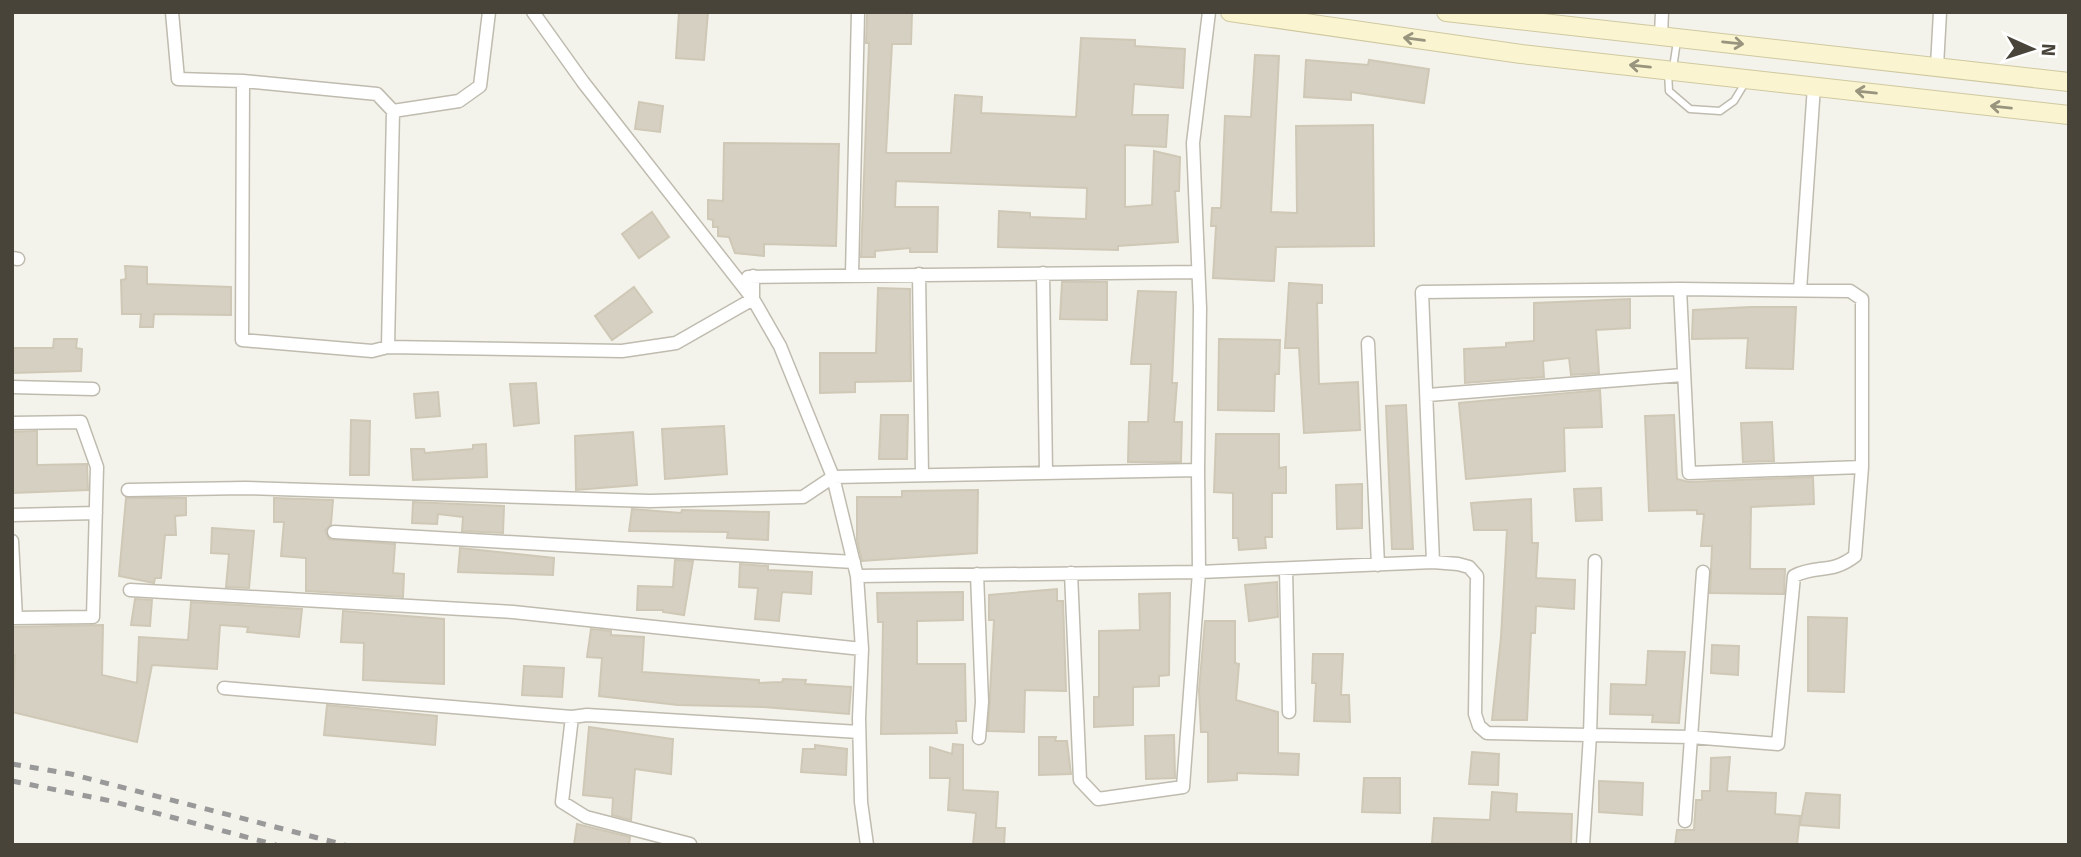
<svg xmlns="http://www.w3.org/2000/svg" width="2081" height="857" font-family="'Fira Sans',sans-serif">
<style>
.building{fill:#d5d0c2;stroke:#cfc8b6;stroke-width:2}
.lines{fill:none;stroke-linecap:round;stroke-linejoin:round}
.lane-casing{stroke:#bfbbaf;stroke-width:9}
.street-casing{stroke:#bfbbaf;stroke-width:15}
.secondary-casing{stroke:#cfc8a0;stroke-width:20}
.lane{stroke:#fff;stroke-width:6}
.street{stroke:#fff;stroke-width:12}
.secondary{stroke:#faf5d0;stroke-width:18}
.rail{stroke:#999;stroke-width:5;stroke-dasharray:9 9;stroke-linecap:butt}
.oneway{stroke:#98947e}
</style>
<rect width="100%" height="100%" fill="#f4f3eb"/>
<path class="building" d="M679,12H708L704,60L676,58Z
M867,12L912,13L911,44H892L886,153H951L955,95L982,97L981,113L1076,117L1081,38L1135,40V46L1185,49L1183,88L1134,84L1132,115H1168L1166,147L1125,145V207L1152,205L1154,151L1180,157L1179,191H1175L1178,242L1118,246V250L998,247L999,211L1030,213V217L1086,219L1087,188L896,181L895,207H938L937,252H910V248L875,251V257H861L869,43H866Z
M1255,55L1279,56L1271,212L1297,213L1296,126L1373,125L1374,246L1276,247L1274,281L1213,278L1216,226H1211L1212,208H1221L1225,116L1251,117Z
M1306,60L1368,65L1369,60L1429,69L1424,103L1351,92V100L1304,97Z
M639,102L663,106L660,132L635,129Z
M724,143L839,144L836,246L764,244V256L735,253L729,237L718,236V227H713V220L708,219V200L723,201Z
M652,212L669,237L639,258L622,234Z
M125,266L147,267V284L231,287V315L154,314L153,327H140L141,314H122L121,280L126,279Z
M1062,282H1107V320L1060,319Z
M1289,283L1322,285V303H1317L1319,384L1358,382L1360,430L1304,433L1299,348H1285Z
M634,287L652,312L612,340L595,316Z
M878,288L910,289L911,381L855,382V392L820,393V353H876Z
M1138,291L1176,292L1172,383H1177L1174,422H1182L1181,462H1128L1129,422H1148L1151,364H1131Z
M1630,299V328L1596,330L1599,373L1571,375L1569,358L1543,361L1544,377L1465,383L1464,349L1506,347V343L1534,341V303Z
M1750,307H1796L1793,369L1746,368L1748,338L1692,339L1693,310Z
M54,339H77L76,348L82,349L81,371L12,373V348H53Z
M1219,339L1280,340L1279,374H1275L1274,411L1218,410Z
M536,383L539,423L514,426L510,384Z
M1600,390L1602,427L1564,428L1565,471L1466,479L1459,403Z
M438,392L440,416L416,418L414,394Z
M1406,405L1413,549H1392L1386,406Z
M881,415H908L907,459H879Z
M1674,415L1677,479L1689,482L1813,477L1814,504L1751,507L1750,569H1785L1784,594L1710,593L1712,546H1701L1704,514H1697V510L1649,511L1645,416Z
M351,420L370,421L369,475H350Z
M1772,422L1774,461L1743,462L1741,423Z
M724,426L727,474L665,479L662,429Z
M37,431V465L87,464L88,490L13,493V432Z
M633,432L637,485L576,490L575,436Z
M1216,434H1279V468L1286,467V493H1272V537H1265L1266,548L1239,550L1238,538H1233V493L1214,492Z
M486,444L487,477L413,480L411,449H424L425,453L473,449V445Z
M1362,484V528L1337,529L1336,485Z
M1601,488L1602,520L1576,521L1574,489Z
M978,490L977,553L862,561L857,540V497H902V491Z
M126,498H186V515L175,516L176,535H165L161,578H155L154,583L119,576Z
M274,498L333,500L331,524L325,531L329,539L395,544L393,573L404,574L403,597L306,591V558L281,556L284,522H274Z
M1531,499L1532,543H1538L1536,578L1575,580L1574,609L1536,606L1535,633H1531L1527,720H1492L1501,637L1507,530H1474L1471,503Z
M413,502L504,506L503,533L462,531L463,517L438,514L437,524L412,523Z
M632,509L681,513L682,510L769,512L768,540L727,538L728,532L629,531Z
M212,528L254,531L249,588L226,587L229,554L211,553Z
M460,548L554,558L553,575L458,572Z
M675,560L693,561L684,615L663,612V610H637L638,586L673,587Z
M740,564L768,566V570L812,572L811,594L782,592L779,621L755,619L758,588L739,587Z
M1277,582L1278,617L1249,621L1245,585Z
M1057,589V601H1063L1066,691L1025,690L1024,732L988,731L994,620H989V595Z
M963,592V620L917,621V664H965L966,721H956L957,733L881,734L883,622H878L877,593Z
M1170,593L1169,675L1159,676V686L1133,687V725L1094,727V697H1099V631L1140,630L1139,594Z
M135,599L152,600L150,626L131,625Z
M191,602L302,609L299,637L247,632L248,627L220,625L217,669L152,665L137,742L12,712L15,655H12V627L103,625L102,675L137,683L139,637L188,640Z
M343,611L444,619V684L363,680L364,643L341,642Z
M1808,617L1847,618L1844,692L1808,691Z
M1205,621H1235V663L1239,664L1236,700L1278,712V753L1299,754L1298,775L1237,773V780L1208,782V732H1201L1199,690Z
M591,629L611,631V635L644,637L642,672L759,680V683L782,682L783,679L806,680L805,684L851,687L849,714L763,707L678,705L599,696L602,658L587,657Z
M1712,645L1739,646L1738,675L1711,673Z
M1648,651L1685,652L1679,723L1652,722L1653,715L1610,714L1611,684L1646,685Z
M1313,654H1343L1341,695H1349L1350,722L1314,721L1316,683H1312Z
M524,666L564,668L562,697L522,695Z
M327,705L437,716L435,745L324,735Z
M589,727L673,739L671,774L635,769L631,820L612,815L613,798L583,795Z
M1174,735L1175,778L1146,779L1145,736Z
M1039,737H1056L1055,741H1067L1071,774L1039,775Z
M953,744L963,745V790L998,792L996,828H1005L1004,845H973L976,813L948,810L950,778H930V747L952,754Z
M815,745L847,749L846,775L801,772L803,749H815Z
M1472,752L1499,754L1498,785L1469,784Z
M1730,757L1727,791L1776,793L1775,814L1800,816L1797,845H1675L1677,830H1694L1696,800H1702V791H1710L1711,758Z
M1364,778H1400V813L1362,812Z
M1599,781L1643,783L1642,815L1599,812Z
M1492,792L1517,794L1516,812L1572,814L1571,845L1432,843L1434,818L1490,820Z
M1806,793L1840,795L1839,828L1800,825Z
M577,824L630,837L629,845H574Z"/>
<g class="lines">
<defs>
<path id="lane" d="M1673,68L1677,41
M1668,72L1669,91L1690,109L1720,111L1734,101L1745,83"/>
<path id="street" d="M172,12L178,79L243,81
M533,12L583,82L753,299L780,346L833,477L857,576L862,649L859,718L861,802L867,845
M1661,35L1662,12
M1937,66L1940,12
M393,111L459,101L480,86L489,12
M12,258L18,259
M1043,273L1046,473
M852,274L858,12
M919,274L922,475
M748,277L1198,272
M1800,290L1814,86
M1368,343L1378,565
M388,347L393,111L377,94L243,81L242,340L372,351L388,347L622,351L676,343L753,299V276
M12,387L93,389
M1428,395L1683,375
M12,423L81,422L97,467L93,617L12,618
M128,490L245,488L650,501L803,497L833,477L1198,470L1200,308L1193,143L1209,12
M12,515L96,513
M334,532L854,562
M12,541L16,618
M1595,561L1590,735L1691,737L1778,744L1794,576C1818,564 1830,575 1855,556L1862,467V299L1850,291L1680,289
M1433,562L1422,292L1680,289L1689,473L1862,467
M1286,569L1289,712
M1071,573L1080,780L1098,799L1183,787L1199,572L1198,470
M977,574L982,702L979,738
M857,576L1199,572L1433,562L1458,564L1469,567L1477,576L1475,714L1479,726L1487,733L1590,735L1583,845
M130,590L513,612L862,649
M224,688L572,717L587,715L859,732
M572,717L562,802L586,817L690,844
M1685,821L1703,572"/>
<path id="secondary" d="M1230,12L1521,54L2069,115
M1446,12L2069,82"/>
</defs>
<use href="#lane" class="lane-casing"/>
<use href="#street" class="street-casing"/>
<use href="#secondary" class="secondary-casing"/>
<use href="#lane" class="lane"/>
<use href="#street" class="street"/>
<use href="#secondary" class="secondary"/>
<path class="rail" d="M12,764L71,774L345,845
M12,781L111,801L276,845"/>
</g>
<defs><path id="oneway-shaft" d="M-6 0H5M1.5-3L5.5 0L1.5 3" fill="none" stroke-width="1.6" stroke-linecap="round" stroke-linejoin="round" transform="scale(1.75)"/></defs>
<g class="oneway">
<use href="#oneway-shaft" transform="translate(1414 39) rotate(-172)"/>
<use href="#oneway-shaft" transform="translate(1733 43) rotate(6)"/>
<use href="#oneway-shaft" transform="translate(1640 66) rotate(-174)"/>
<use href="#oneway-shaft" transform="translate(1866 92) rotate(-174)"/>
<use href="#oneway-shaft" transform="translate(2001 107) rotate(-174)"/>
</g>
<rect width="2081" height="857" fill="none" stroke="#48443a" stroke-width="28"/>
<g transform="translate(2032 49) rotate(93)" stroke="#ffffff" stroke-width="5" paint-order="stroke">
<path d="M0-5L12 26L0 18L-12 26Z" fill="#48443a"/>
<text y="-10" font-size="19" font-weight="bold" text-anchor="middle" fill="#48443a">N</text>
</g>
</svg>
